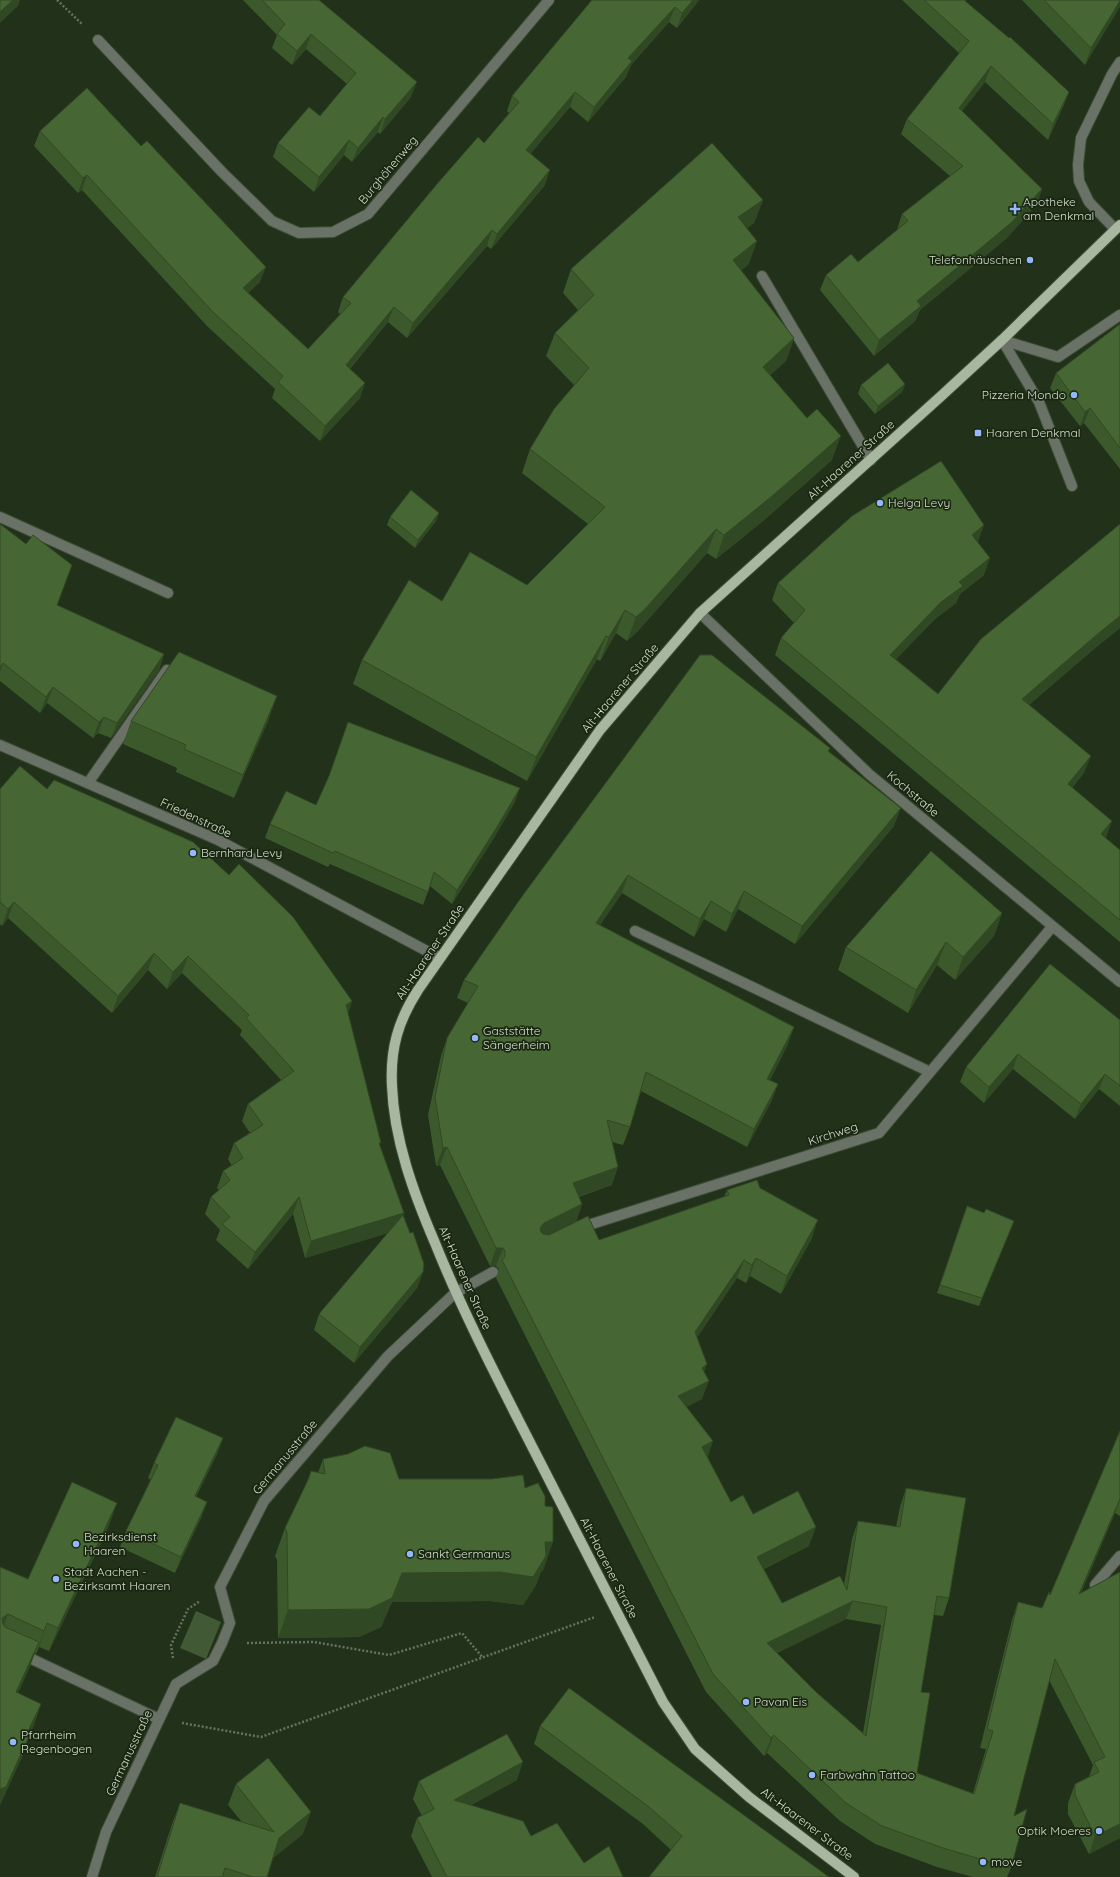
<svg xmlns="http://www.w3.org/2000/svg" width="1120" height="1877" font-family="Quicksand,sans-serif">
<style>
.green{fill:#415934}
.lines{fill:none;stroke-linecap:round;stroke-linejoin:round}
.minor-casing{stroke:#3f4d37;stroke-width:12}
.major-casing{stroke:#3f4d37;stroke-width:12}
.path{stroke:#677360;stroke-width:2.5;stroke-dasharray:2 2;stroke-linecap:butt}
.minor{stroke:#6a7267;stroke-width:10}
.major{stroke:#a8b8a0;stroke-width:10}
.wall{fill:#3c592c;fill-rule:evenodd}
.shaded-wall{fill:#314824}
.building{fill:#466733;stroke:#314824;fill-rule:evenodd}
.poi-dot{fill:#94b7fd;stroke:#192711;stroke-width:1.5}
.labels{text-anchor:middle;stroke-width:3.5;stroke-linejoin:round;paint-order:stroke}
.street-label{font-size:12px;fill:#d6dfd1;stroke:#192711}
.poi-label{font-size:12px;fill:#d6dfd1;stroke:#192711;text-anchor:start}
</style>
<rect width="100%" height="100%" fill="#22311a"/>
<path class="green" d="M196,1611L221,1622L206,1659L180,1648Z"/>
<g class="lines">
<defs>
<path id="minor" d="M98,40L222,172L272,221L299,233L333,232L368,214L549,0
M1115,229L1089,202L1079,181L1078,165L1081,138L1112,74L1120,62
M762,276L871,460
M1002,340L1039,402L1072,486
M1002,340L1058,357L1120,315
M0,517L168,593
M700,613L869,774L1120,982
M0,745L218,840L440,958
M88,783L167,670
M635,931L930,1072
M579,1228L879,1133L1052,927
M1095,1585L1120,1556
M0,1644L159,1719
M92,1877L106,1832L176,1684L213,1661L222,1643L230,1623L220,1587L264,1501L388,1356L455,1293L493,1272"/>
<path id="major" d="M854,1877L749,1797L695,1749L663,1702C616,1609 568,1516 520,1423C490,1364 460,1305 435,1243C414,1194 394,1140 392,1086C390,1049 398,1021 418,990L600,730L700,613L939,398L1002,340L1120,225"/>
</defs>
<use href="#minor" class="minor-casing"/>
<use href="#major" class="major-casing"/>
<path class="path" d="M57,0L82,24
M247,1643L314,1642L389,1655L462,1633L483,1658
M173,1658L171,1645L188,1609L200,1601
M182,1723L261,1737L595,1617"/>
<use href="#minor" class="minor"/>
<use href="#major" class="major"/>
</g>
<path class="wall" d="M243,0H319L411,97L380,134L378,132L352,162L344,155L314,192L273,157L278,143L320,116L347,84L306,49L292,65L272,48L277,35Z
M592,0H699L677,28L669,22L631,65L626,77L588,122L570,107L531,153L545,185L491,249L487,246L407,338L388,322L350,369L360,398L320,441L272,398L275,389L207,326L82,190L78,193L34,146L40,131L260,282L248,293L308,349L340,314L338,312L343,297L484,143L509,113L507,111L512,96Z
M902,0H966L965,2L1069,92L1063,107L1048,140L985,82L962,111L1042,189L1037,204L1007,238L920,310L915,321L874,356L820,290L826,275L858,262L897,230L902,214L950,176L901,134L907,119L959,53Z
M1022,0H1120L1085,65Z
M763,200L754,223L747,228L749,264L741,270L794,338L786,361L770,375L832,460L763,521L716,559L707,553L637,632L627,641L616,633L600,661L597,659L527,781L353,684L362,660L442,601L527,585L588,524L522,473L530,449L574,385L546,356L555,333L578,310L563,293L571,269Z
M1120,324V469L1084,423L1080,426L1050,388L1056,373Z
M905,384L902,392L875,414L858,394L861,385Z
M390,517L436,521L415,548L387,525Z
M0,524L66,581L57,606L164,654L159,670L111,738L98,733L93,738L47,703L40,713L0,681Z
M1120,524V628L1094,649L1029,705L1084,773L1072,788L1105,838L1120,850V942L775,655L781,638L794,623L772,600L778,583L978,542L984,575L960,594L956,603L935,619L896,659L938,694Z
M269,719L234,798L176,772L177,768L123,744L131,721Z
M830,748L829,751L894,826L795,944L738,909L726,932L704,919L694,937L622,893L600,925L794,1027L787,1046L770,1080L778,1084L771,1102L747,1147L641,1091L630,1127L623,1145L612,1142V1185L579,1197L582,1204L576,1222L599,1240L724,1197L727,1190L760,1188L812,1238L781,1294L750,1276L746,1283L737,1278L697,1337L704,1372L702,1399L686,1407L707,1457L731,1502L809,1546L764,1569L782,1603L844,1584L852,1539L858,1521L896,1527L900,1507L906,1488L949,1598L943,1616L934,1615L921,1692L917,1773L973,1793L986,1749L980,1748L1012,1620L1018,1602L1042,1608L1050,1595L1120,1431V1516L1115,1513L1081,1593L1120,1572V1838L1089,1854L1068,1814V1803L1075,1784L1089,1777L1093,1765L1049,1680L1014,1816L1011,1868L1007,1877H973L937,1867L875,1844L840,1821L767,1753L764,1756L706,1692L496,1278L499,1269L496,1266H490L440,1165L436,1166L428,1115L441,1056L447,1038L468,1003L457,998L464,980L523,895ZM846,1619L881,1625L863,1733L816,1692L777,1653Z
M0,789H47L352,1001L348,1013L380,1146L403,1216L423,1272L417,1288L354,1363L314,1330L319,1314L388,1233L305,1258L293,1214L248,1269L216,1240L220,1230L205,1214L211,1197L219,1190L217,1188L223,1171L232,1166L228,1159L234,1143L250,1133L242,1121L248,1104L281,1080L240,1035L242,1030L182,973L167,989L148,970L112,1013L8,918L2,926L0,924Z
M515,802L492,841L452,904L430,886L423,905L330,864L328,867L265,838L270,824L316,805Z
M1002,913L994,936L955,980L937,965L908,1013L838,970L846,947Z
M1120,1020V1106L1099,1089L1075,1119L1013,1069L984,1103L960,1082L966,1067Z
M967,1206L984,1213L1014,1221L979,1306L937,1293Z
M223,1438L217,1454L196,1497L207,1502L201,1518L175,1573L120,1547L126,1531L151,1480L148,1478L154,1463Z
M323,1459L399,1479L525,1488L543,1571H541L536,1585L523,1605L490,1601L392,1602L381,1627L359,1637L278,1638L277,1560L275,1556L285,1528L305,1487L311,1471L318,1473Z
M109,1526L49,1651L39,1647L36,1654L35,1653L30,1666L18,1693L41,1704L33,1727L30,1734L22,1757L0,1805V1567L28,1579Z
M540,1726L829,1877L671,1850L643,1824L534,1744Z
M517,1780L471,1805L584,1863L623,1877H432L411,1836L417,1818L422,1816L413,1799L419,1781Z
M236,1784L303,1834L273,1858L267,1877H155L172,1824L180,1803L242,1822L228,1805Z"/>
<path class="shaded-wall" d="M13,0H20L18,6L0,23V12Z
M693,0H699L677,28L682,13Z
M1120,1V7L1085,65L1091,48Z
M675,7L669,22L631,65L626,77L588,122L594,107L628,58Z
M311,34L306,49L292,65L297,51Z
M991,66L985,82L953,123L959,108Z
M417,82L411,97L380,134L385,119Z
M575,92L570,107L521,165L526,150Z
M1069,92L1063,107L1048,140L1053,124Z
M383,117L378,132L352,162L358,148Z
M349,140L344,155L314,192L319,177Z
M550,170L545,185L491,249L497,234Z
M87,175L82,190L78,193L83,178Z
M1042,189L1037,204L1007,238L920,310L915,321L874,356L879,340L917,301Z
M763,200L754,223L730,241L738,217Z
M492,230L487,246L407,338L413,323Z
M757,241L749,264L725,284L733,260Z
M266,267L260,282L237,303L243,288Z
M394,307L388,322L340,380L346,365Z
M794,338L786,361L754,390L763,367Z
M365,383L360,398L320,441L325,426Z
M905,384L902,392L875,414L878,406Z
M1090,408L1084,423L1080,426L1085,412Z
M841,436L832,460L763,521L716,559L724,535Z
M439,513L436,521L415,548L418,540Z
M984,525L978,542L972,535Z
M716,529L707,553L637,632L627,641L636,617Z
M990,558L984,575L960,594L956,603L935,619L884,672L890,655L959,582Z
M625,610L616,633L600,661L609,637Z
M1120,616V628L1094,649L1016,716L1022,699L1100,632Z
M606,636L597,659L527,781L536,757Z
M164,654L159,670L111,738L117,723Z
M3,663L0,672V668Z
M53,687L47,703L40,713L46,697Z
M277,696L269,719L234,798L243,775Z
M104,717L98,733L93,738L99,722Z
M1091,756L1084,773L1061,801L1068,784Z
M520,788L515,802L492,841L452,904L457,890Z
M901,808L894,826L795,944L802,926Z
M1112,821L1106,838L1101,834Z
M628,875L622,893L589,941L596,923Z
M744,891L738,909L726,932L732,914Z
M711,901L704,919L694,937L700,919Z
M14,902L8,918L2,926L8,909Z
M1002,913L994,936L955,980L963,957Z
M946,942L937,965L908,1013L916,990Z
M154,953L148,970L112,1013L118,996Z
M188,956L182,973L167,989L173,972Z
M352,1001L346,1018V1005Z
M794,1027L787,1046L761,1097L767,1079Z
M1018,1054L1013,1069L984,1103L989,1087Z
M1105,1074L1099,1089L1075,1119L1081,1104Z
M778,1084L771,1102L747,1147L754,1129Z
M447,1147L440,1165L436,1166L443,1148Z
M618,1167L612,1185L566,1201L573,1183Z
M299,1197L293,1214L248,1269L255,1252Z
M582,1204L576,1222L537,1241L540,1228L544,1223Z
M404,1213L398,1230L305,1258L311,1241Z
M818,1220L812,1238L781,1294L787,1276Z
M1014,1221L1011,1229L979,1306L982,1298Z
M496,1248H503L496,1266H490Z
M756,1258L750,1276L746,1283L752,1265Z
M744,1260L737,1278L689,1350L695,1332Z
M423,1272L417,1288L354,1363L360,1347Z
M707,1364L700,1383L702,1368Z
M709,1381L702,1399L671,1414L678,1396Z
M223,1438L217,1454L189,1512L195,1496Z
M713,1441L707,1460L702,1447Z
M1120,1500L1115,1513L1073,1612L1079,1594Z
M207,1502L201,1518L175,1573L181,1557Z
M117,1503L109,1526L49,1651L58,1628Z
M816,1527L809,1546L751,1575L757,1557Z
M545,1542H553L543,1571H541L536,1585L523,1605L490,1601L392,1602L381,1627L359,1637L278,1638L288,1610L402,1573Z
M853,1601L846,1619L761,1661L767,1643Z
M8,1614L0,1637L2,1618Z
M47,1623L39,1647L36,1654L44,1631Z
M39,1642L30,1666L8,1715L16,1692Z
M41,1704L33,1727L19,1756L27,1733Z
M30,1734L22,1757L0,1805V1789Z
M774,1735L767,1753L764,1756L771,1738Z
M523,1762L517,1780L448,1818L454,1800Z
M311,1812L303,1834L271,1859L279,1838Z
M1120,1824V1838L1089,1854L1095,1836Z"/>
<path class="building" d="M0,0H13L0,12Z
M262,0H319L417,82L385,119L383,117L358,148L349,140L319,177L278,143L309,107L320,116L356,73L311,34L297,51L277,34L285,24Z
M592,0H693L682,13L675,7L628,58L632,61L594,107L575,92L526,150L550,170L497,234L492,230L413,323L394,307L346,365L365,383L325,426L278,382L283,376L212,311L87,175L83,178L40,131L87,88L141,146L147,141L266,267L243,288L308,349L351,303L343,297L437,184L478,137L484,143L519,102L512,96Z
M924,0H964L1009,38L1010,37L1069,92L1053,124L991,66L959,108L1042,189L1012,222L917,301L921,306L879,340L826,275L851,254L858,262L908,221L902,214L963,166L907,119L969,41Z
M1044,0H1120V1L1091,48Z
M712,143L763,200L738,217L757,241L733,260L794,338L763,367L807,418L817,409L841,436L771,497L724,535L716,529L645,609L636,617L625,610L609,637L606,636L536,757L362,660L409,580L442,601L470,552L527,585L605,507L530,449L554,409L589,368L555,333L594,295L571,269Z
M1120,324V448L1090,408L1085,412L1056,373Z
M888,363L905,384L878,406L861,385Z
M941,461L984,525L972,535L990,558L959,582L963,586L941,602L890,655L938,694L981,639L1120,524V616L1100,632L1022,699L1091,756L1068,784L1112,821L1101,834L1120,850V920L781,638L805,610L778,583L852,516Z
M411,490L439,513L418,540L390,517Z
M0,524L26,544L33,535L72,565L57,605L164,654L117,723L104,717L99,722L53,687L46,697L3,663L0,668Z
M179,652L277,696L243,775L184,749L186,745L131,721Z
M700,655H712L830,748L828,751L901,808L802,926L744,891L732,914L711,901L700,919L628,875L596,923L794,1027L767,1079L778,1084L754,1129L646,1072L630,1127L607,1120L618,1167L573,1183L582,1204L544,1223L540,1228L541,1232L543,1234L549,1235L588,1216L599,1240L729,1195L727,1190L757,1180L760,1188L818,1220L787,1276L756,1258L752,1265L744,1260L695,1332L707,1364L702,1368L709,1381L678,1396L713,1441L702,1447L731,1502L743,1495L753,1514L798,1491L816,1527L757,1557L782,1603L840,1576L847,1590L858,1521L900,1527L906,1488L966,1498L949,1598L937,1596L921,1692L930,1693L917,1773L974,1794L993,1731L987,1729L1018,1602L1042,1608L1049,1592L1050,1595L1120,1431V1499L1079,1594L1120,1572V1824L1095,1836L1075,1795V1784L1099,1772L1094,1762L1105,1757L1055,1659L1014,1816L1027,1809L1011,1868L943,1848L882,1826L846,1803L774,1735L771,1738L713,1674L502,1260L505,1257V1251L503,1248H496L447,1147L443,1148L435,1097L447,1038L478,986L464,980L523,895ZM853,1601L887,1607L866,1736L816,1692L767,1643Z
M348,722L520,788L497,827L457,890L434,872L428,892L335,851L333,853L270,824L286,791L316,805L329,776Z
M20,766L47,789L54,780L193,842L229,875L239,864L293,917L352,1001L346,1005L381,1143H379L404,1213L311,1241L299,1197L255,1252L222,1224L230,1217L211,1197L230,1180L223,1171L243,1158L234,1143L263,1125L248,1104L294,1071L246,1018L249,1015L188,956L173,972L154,953L118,996L14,902L8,909L0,902V789Z
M931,851L1002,913L963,957L946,942L916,990L846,947Z
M1050,964L1120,1020V1086L1105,1074L1081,1104L1018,1054L989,1087L966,1067Z
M967,1206L984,1213L986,1209L1014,1221L982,1298L940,1285Z
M403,1215L410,1233L413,1232L424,1264L423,1272L360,1347L319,1314Z
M176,1417L223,1438L195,1496L207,1502L181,1557L126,1531L158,1465L154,1463Z
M365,1446L390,1453L399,1479H491L523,1475L525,1488L538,1483L545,1496V1506L553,1507V1542H545L546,1556L533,1577L500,1572L402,1573L392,1598L369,1609L288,1610L287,1532L285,1528L309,1478L311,1471L325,1474L323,1459L348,1454Z
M72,1482L117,1503L58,1628L47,1623L44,1631L8,1614L2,1618L3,1624L5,1627L39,1642L16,1692L41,1704L27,1733L30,1734L6,1787L0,1789V1567L28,1579Z
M569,1688L829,1877H649L682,1836L649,1807L540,1726Z
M507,1734L523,1762L454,1800L523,1821L531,1836L557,1823L584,1863L609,1846L623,1877H447L417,1818L434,1809L419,1781Z
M268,1758L311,1812L279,1838L267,1877H253L225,1868L222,1877H157L180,1803L274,1832L236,1784Z"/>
<g class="poi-dot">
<path d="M1013 203h4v4h4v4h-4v4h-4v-4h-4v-4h4z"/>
<circle cx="1030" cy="260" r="4"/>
<circle cx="1074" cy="395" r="4"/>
<rect x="974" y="429" width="8" height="8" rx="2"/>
<circle cx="880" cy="503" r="4"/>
<circle cx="193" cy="853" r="4"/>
<circle cx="475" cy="1038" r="4"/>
<circle cx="76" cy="1544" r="4"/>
<circle cx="410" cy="1554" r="4"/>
<circle cx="56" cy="1579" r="4"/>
<circle cx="746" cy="1702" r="4"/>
<circle cx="13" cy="1742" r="4"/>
<circle cx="812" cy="1775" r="4"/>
<circle cx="1099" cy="1831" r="4"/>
<circle cx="983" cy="1862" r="4"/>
</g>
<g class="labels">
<g class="street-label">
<text transform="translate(388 170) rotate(-50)" y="4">Burghöhenweg</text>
<text transform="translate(851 460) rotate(-42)" y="4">Alt-Haarener Straße</text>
<text transform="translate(620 688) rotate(-50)" y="4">Alt-Haarener Straße</text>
<text transform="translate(913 794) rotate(40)" y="4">Kochstraße</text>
<text transform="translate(196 818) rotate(25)" y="4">Friedenstraße</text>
<text transform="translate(430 952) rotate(-56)" y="4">Alt-Haarener Straße</text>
<text transform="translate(833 1134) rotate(-18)" y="4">Kirchweg</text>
<text transform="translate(465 1278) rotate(66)" y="4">Alt-Haarener Straße</text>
<text transform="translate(285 1457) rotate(-50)" y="4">Germanusstraße</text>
<text transform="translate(609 1568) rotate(63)" y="4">Alt-Haarener Straße</text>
<text transform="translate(129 1753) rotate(-65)" y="4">Germanusstraße</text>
<text transform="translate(807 1824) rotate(37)" y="4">Alt-Haarener Straße</text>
</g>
<g class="poi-label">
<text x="1023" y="206">Apotheke<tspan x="1023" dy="14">am Denkmal</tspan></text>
<text x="1022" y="264" text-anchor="end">Telefonhäuschen</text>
<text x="1066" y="399" text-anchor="end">Pizzeria Mondo</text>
<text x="986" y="437">Haaren Denkmal</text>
<text x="888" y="507">Helga Levy</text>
<text x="201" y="857">Bernhard Levy</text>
<text x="483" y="1035">Gaststätte<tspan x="483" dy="14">Sängerheim</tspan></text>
<text x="84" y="1541">Bezirksdienst<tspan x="84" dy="14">Haaren</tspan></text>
<text x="418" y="1558">Sankt Germanus</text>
<text x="64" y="1576">Stadt Aachen -<tspan x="64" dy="14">Bezirksamt Haaren</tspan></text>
<text x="754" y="1706">Pavan Eis</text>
<text x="21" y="1739">Pfarrheim<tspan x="21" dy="14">Regenbogen</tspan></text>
<text x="820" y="1779">Farbwahn Tattoo</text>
<text x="1091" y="1835" text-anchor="end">Optik Moeres</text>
<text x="991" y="1866">move</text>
</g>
</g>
</svg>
